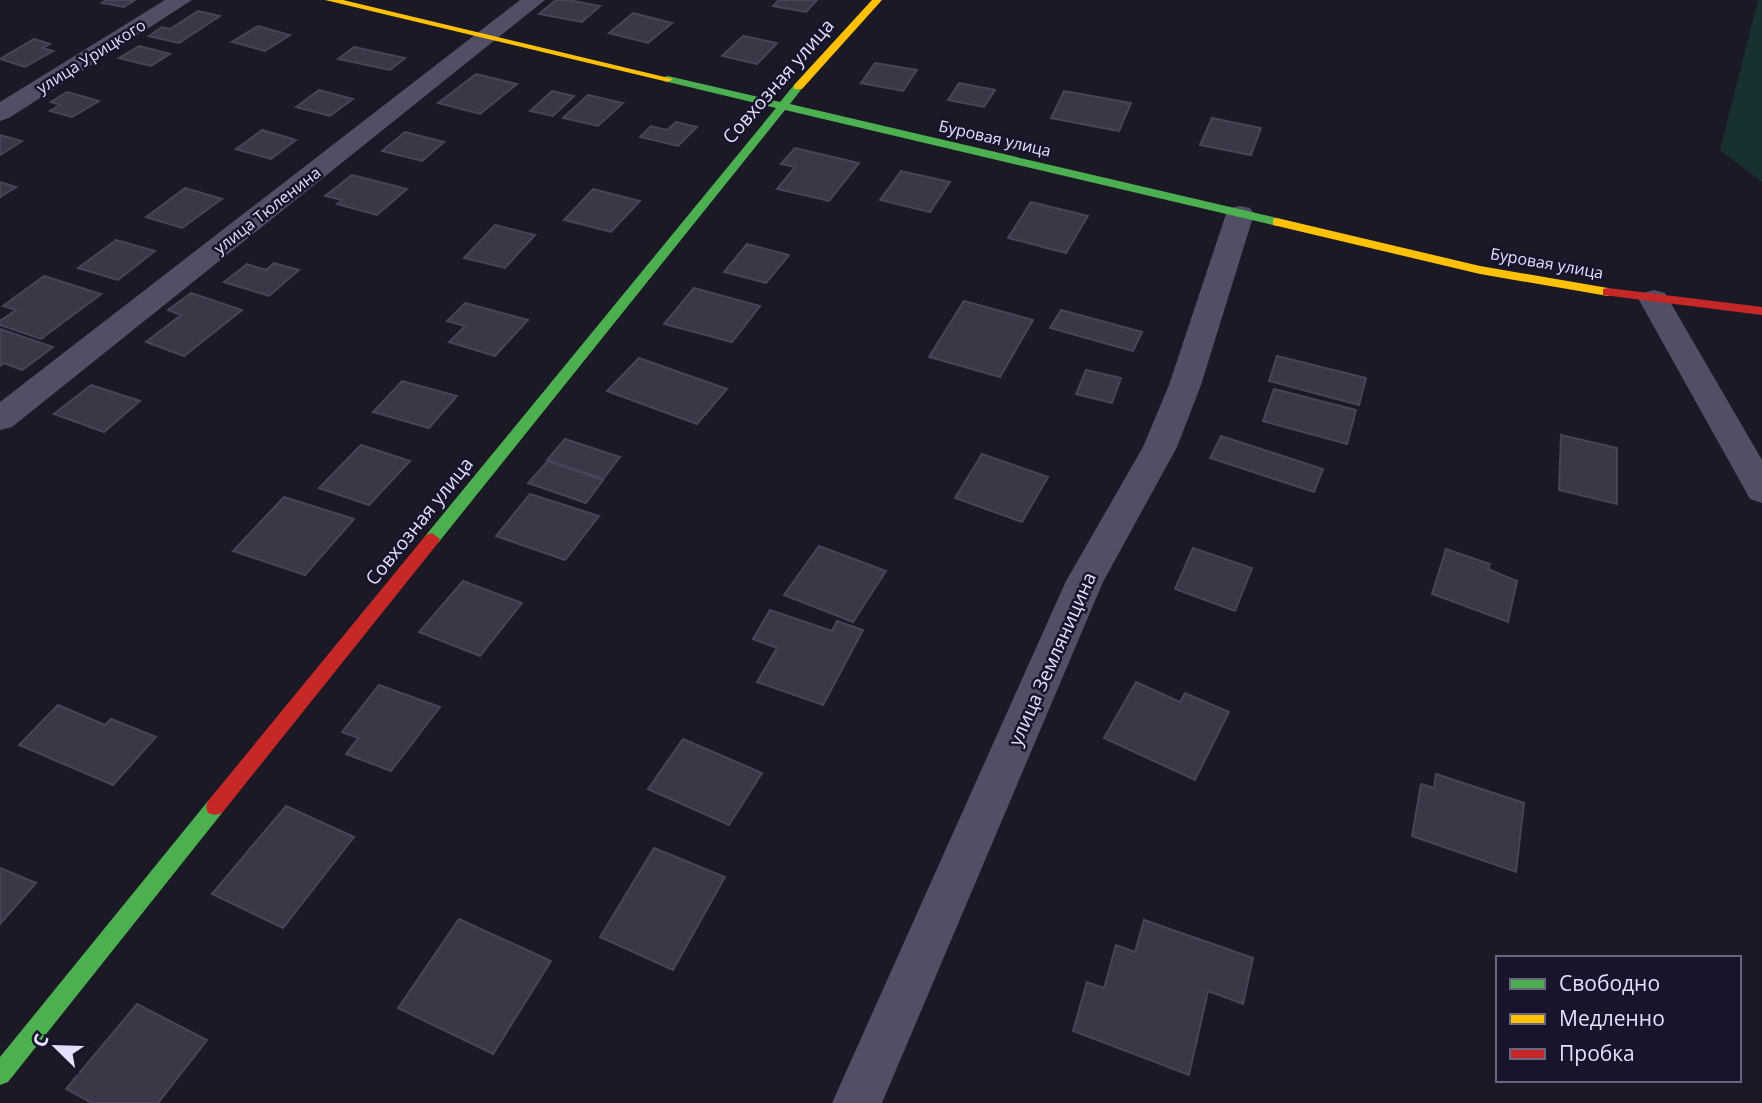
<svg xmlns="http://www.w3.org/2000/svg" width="1762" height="1103" font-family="'Open Sans',sans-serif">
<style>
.green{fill:#183031}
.building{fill:#3a3847;stroke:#484458;stroke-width:2}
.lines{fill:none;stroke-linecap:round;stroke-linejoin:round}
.street{fill:#504f65;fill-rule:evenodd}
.fast{fill:#4caf50;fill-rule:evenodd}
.slow{fill:#ffc107;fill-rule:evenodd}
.jam{fill:#c62828;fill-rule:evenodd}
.labels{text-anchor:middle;stroke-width:5;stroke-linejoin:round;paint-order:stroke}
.far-street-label{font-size:16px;fill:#e3e0fc;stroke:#17142b}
.street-label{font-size:19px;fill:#e3e0fc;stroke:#17142b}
</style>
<rect width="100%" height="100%" fill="#1b1926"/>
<path class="green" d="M1758,0H1762V182L1720,150Z"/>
<path class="building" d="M106,0H135L124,7L102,3Z
M556,0H568L600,6L582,22L539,14Z
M779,0H817L806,12L773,6Z
M198,11L220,16L179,43L149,36L162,27L170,29Z
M633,13L672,23L648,43L609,33Z
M258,26L290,35L265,51L232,42Z
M743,36L777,43L757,64L722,56Z
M34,39L50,44L42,48L53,51L25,67L0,59Z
M139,46L170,54L151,66L119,58Z
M354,47L405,58L390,70L338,59Z
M875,63L917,70L903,91L861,83Z
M476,74L517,84L480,114L438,103Z
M959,83L995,90L984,107L948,100Z
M319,90L353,99L330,116L296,107Z
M552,91L574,96L553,116L530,111Z
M1064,91L1131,103L1119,131L1051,118Z
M67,92L99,101L72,117L50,111L60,105L51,102Z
M588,95L623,103L598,126L563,118Z
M1212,118L1261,128L1251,155L1200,145Z
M676,122L697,127L678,146L640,137L651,126L667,130Z
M262,130L296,140L271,159L236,149Z
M405,132L444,142L422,161L382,151Z
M0,135L22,141L0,155Z
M795,148L859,163L829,201L777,189L795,167L781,164Z
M901,171L950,182L930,212L880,200Z
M352,175L407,189L377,215L337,204L342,200L325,196Z
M0,182L16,187L0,197Z
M185,188L222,199L182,228L146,217Z
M593,189L640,201L611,232L564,220Z
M1031,202L1088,216L1066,253L1008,238Z
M495,225L535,235L505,268L464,258Z
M116,240L155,251L118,280L78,268Z
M747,244L789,255L766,283L724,272Z
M274,263L299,270L269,296L224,282L247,264L266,270Z
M44,276L101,294L41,339L0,325V321L16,310L3,306Z
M694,288L760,306L732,342L664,324Z
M191,293L242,310L184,356L146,342L181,315L168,310Z
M964,301L1033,320L1000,377L929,357Z
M465,303L528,320L495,356L449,342L465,326L447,321Z
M1061,310L1142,332L1133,351L1050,328Z
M0,329L53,347L22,370L4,363L0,366Z
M1277,356L1366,378L1359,405L1269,381Z
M639,358L727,389L697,424L607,391Z
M1086,370L1121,378L1112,403L1076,394Z
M402,381L457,396L429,428L373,412Z
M91,385L140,401L104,432L54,414Z
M1274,389L1356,410L1347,444L1263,421Z
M1561,435L1617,448V504L1559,490Z
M1221,436L1323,469L1314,492L1210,458Z
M565,439L620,457L603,479L547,460Z
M361,445L410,461L369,505L319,488Z
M982,454L1048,477L1022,522L955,498Z
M548,461L603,480L586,503L528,483Z
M530,494L599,516L565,560L496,536Z
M284,497L354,519L305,575L233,551Z
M819,546L886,571L853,622L784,595Z
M1193,548L1252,568L1235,611L1175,589Z
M1446,549L1490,564L1488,569L1517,581L1508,622L1432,594Z
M463,581L522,603L480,656L419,632Z
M770,610L832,631L837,621L863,630L823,705L757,682L777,648L753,639Z
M1136,682L1180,702L1185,693L1229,712L1195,780L1104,738Z
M379,685L440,707L391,771L346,754L358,738L342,732Z
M58,705L105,725L111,719L156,737L113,785L19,745Z
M683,739L762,773L729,825L648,789Z
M1436,774L1524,803L1516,872L1412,836L1421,784L1434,788Z
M286,806L354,837L283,928L212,894Z
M654,848L725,877L673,970L600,937Z
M0,868L36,883L0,924Z
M459,919L551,961L493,1054L398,1008Z
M1144,920L1253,958L1243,1004L1208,991L1189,1075L1073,1031L1087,982L1104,988L1116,945L1135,952Z
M137,1004L207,1040L158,1103H92L66,1089Z"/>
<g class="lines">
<path class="street" d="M165,0H192L9,118L0,121V102Z
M520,0H545L12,427L0,430V402Z
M1240,206L1250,208L1254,214L1201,385L1177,447L1103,582L882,1103H832L1066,581L1143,447L1169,385L1226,214L1230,208Z
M1654,290L1665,293L1669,300L1762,460V503L1750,499L1639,300L1643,293Z"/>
<path class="fast" d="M668,76L780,102L794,85L798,84L803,87L790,104L1277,218L1283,222L1277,226L785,110L438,543H426L424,539L426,535L776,108L664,81V77Z
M215,799L222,801L224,807L222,813L8,1082L0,1085V1057L208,801Z"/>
<path class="slow" d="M325,0H343L673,79L668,82Z
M872,0H882L802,89H794V85Z
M1277,218L1480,266L1608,288L1614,292L1608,296L1480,274L1273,225V219Z"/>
<path class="jam" d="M1608,288L1762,307V315L1603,295V289Z
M432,533L440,539L438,543L222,813L215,815L208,813L206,807L208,801L426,535Z"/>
</g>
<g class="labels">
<g class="far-street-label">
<text transform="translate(91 56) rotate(-32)" y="6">улица Урицкого</text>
<text transform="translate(995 138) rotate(13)" y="6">Буровая улица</text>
<text transform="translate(267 210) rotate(-38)" y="6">улица Тюленина</text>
<text transform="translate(1547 263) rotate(10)" y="6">Буровая улица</text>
</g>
<g class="street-label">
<text transform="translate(778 81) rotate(-49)" y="7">Совхозная улица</text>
<text transform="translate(419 521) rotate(-51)" y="7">Совхозная улица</text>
<text transform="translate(1052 659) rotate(-66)" y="7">улица Земляницина</text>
</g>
</g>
<rect x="1496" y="956" width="245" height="126" fill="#17142b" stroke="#69667f" stroke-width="2"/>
<rect x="1510" y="979" width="35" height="10" fill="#4caf50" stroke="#69667f" stroke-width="2"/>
<text x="1559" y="991" font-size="21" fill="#e3e0fc">Свободно</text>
<rect x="1510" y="1014" width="35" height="10" fill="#ffc107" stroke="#69667f" stroke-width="2"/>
<text x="1559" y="1026" font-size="21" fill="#e3e0fc">Медленно</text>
<rect x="1510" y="1049" width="35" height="10" fill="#c62828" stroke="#69667f" stroke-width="2"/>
<text x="1559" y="1061" font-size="21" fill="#e3e0fc">Пробка</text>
<g transform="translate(56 1047) rotate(293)" stroke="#17142b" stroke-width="5" paint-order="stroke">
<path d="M0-5L12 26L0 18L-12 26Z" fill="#e3e0fc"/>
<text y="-10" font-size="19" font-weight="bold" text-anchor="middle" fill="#e3e0fc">С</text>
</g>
</svg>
